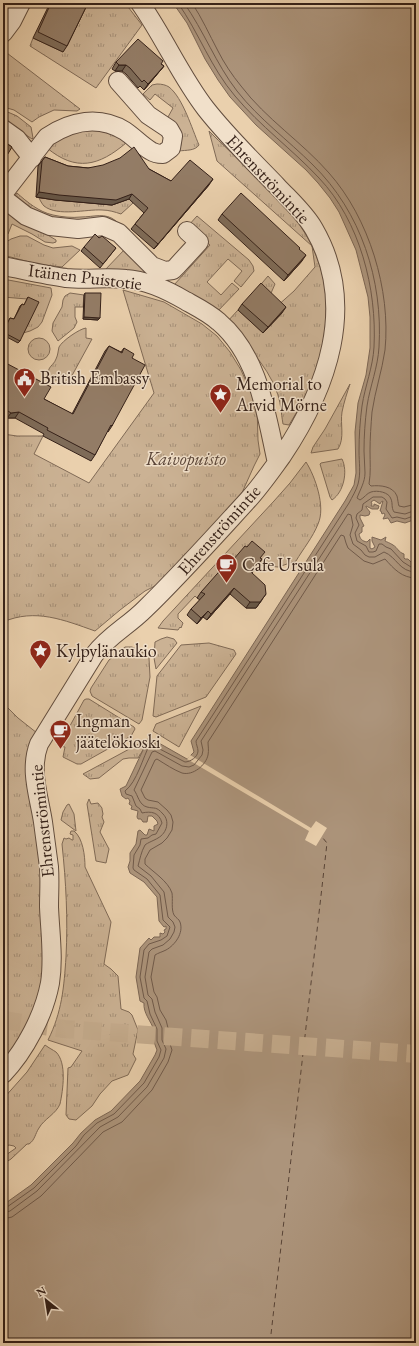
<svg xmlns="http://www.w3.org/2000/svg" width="419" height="1346" font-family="'EB Garamond',serif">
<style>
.grass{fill:url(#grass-tufts);stroke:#806a56}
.water{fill:#ac947b;stroke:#7c6654}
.pier{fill:#ead0ad}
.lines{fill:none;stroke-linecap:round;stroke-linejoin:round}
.shore{stroke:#705a4a;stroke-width:1}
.ferry{stroke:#594436;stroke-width:1;stroke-dasharray:5 4;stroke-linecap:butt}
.minor-tunnel{stroke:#c6ad8f;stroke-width:18;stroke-dasharray:18 9;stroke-linecap:butt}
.minor-casing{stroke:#624d3e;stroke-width:20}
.minor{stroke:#f1e0ca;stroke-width:18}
.wall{fill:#7e6b58;stroke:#352119}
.shaded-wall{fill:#675747;stroke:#352119}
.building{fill:#937c66;stroke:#352119}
.labels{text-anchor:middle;stroke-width:3;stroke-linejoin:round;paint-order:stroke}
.street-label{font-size:18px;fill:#352119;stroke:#f1e0ca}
.poi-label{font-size:18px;fill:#352119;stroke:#f1e0ca;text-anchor:start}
.park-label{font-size:18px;font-style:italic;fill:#5a4538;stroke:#f1e0ca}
</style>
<defs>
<pattern id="grass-tufts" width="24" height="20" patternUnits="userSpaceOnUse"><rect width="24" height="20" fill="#cbb294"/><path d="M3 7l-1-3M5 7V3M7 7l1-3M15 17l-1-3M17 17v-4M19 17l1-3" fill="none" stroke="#a69078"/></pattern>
</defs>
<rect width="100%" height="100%" fill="#ead0ad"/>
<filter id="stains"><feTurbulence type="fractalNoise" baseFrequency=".005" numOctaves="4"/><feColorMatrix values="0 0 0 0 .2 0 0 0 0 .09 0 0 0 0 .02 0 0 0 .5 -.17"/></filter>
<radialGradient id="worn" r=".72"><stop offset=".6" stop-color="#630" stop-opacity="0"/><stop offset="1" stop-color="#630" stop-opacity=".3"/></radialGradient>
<path class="grass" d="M87,3H125L142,25L96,88L30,46L33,38L63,52Z
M3,50L80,109L77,111L54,110L39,117L32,122L14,110L7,108L3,106Z
M157,84C162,84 166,85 169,87C183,98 192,129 199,145C195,151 186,150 179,151C185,137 177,127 168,117L173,108L155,94L150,100L143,94L152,85Z
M3,110L17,116L31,127L33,138L32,139L3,119Z
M96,130C108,133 118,135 126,143C99,166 76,172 47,148L70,131Z
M209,131C234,157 264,179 287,208C325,254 334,298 320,356C317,366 314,378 310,388C304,401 296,413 289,425L283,424C281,413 281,401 276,390C267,365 244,343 227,322L238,310L263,333L276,307L294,291L315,267L312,246L217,161Z
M17,193C27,202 39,212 53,215C62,217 72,218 81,217C94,217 105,212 116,221L114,223L85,221L41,216L14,197Z
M39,198L112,205L129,199L133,203L121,214C115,212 109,210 102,210C86,209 58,217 44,206C42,204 40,200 39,198Z
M4,209L56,240V242L53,243L45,242L32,234L12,224L8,234L3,237V211Z
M197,216L249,260L253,266L254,271L241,287L234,281L242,271L228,259L207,282L221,295L232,283L239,289L216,313L174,285L210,245L188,226Z
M20,236H27L44,245L53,248L72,246L80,250L62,267L37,264L3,255V244L11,239Z
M125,249L154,278L104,271Z
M268,276L275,284L268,300L257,289Z
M3,279L51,288L52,295L42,322L38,327L30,331L23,333L37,304L27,299L3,297Z
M123,290L164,302L202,324L217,336L230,352L241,370L257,406L258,440L260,454L254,466L241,495L209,531L157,585L145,591L120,610L95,631C64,620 35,608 3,622V434L17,436H43L34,454L89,483L154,393Z
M70,293L84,295L83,307H75V317L77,322L74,328L58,341L52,331L53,323L62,307L63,300L65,296Z
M86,328V338L92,339L69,381C63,382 45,381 49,369C50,366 55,363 56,359C58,355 58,351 59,347C62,341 79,329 86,328Z
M28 349a11 11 0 1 1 22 0a11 11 0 1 1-22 0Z
M350,384C347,393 344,402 342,412C340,424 345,438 338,449L311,453L313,447L325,429Z
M342,459C348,471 344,492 332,500L330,497L320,464L321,463Z
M306,462C315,476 326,507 318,524C313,537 303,549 296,561L278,567L258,565L256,564L223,573L197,598L195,596L178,614V618L183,623L181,628L180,627L178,630L158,628L163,621L274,501L290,483Z
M167,637L174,639L177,643L156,669L154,658L155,642L161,639Z
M209,643L234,650L236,654L206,697L156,717L153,716L157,676L181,645Z
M125,647H132L146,654L149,658L150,677L142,720L139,724L92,696L90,691L91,688L109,660Z
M86,699H89L134,727L135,729L131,736L81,764H77L63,757L65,747L59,746L84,700Z
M3,703L18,718L37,733L34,816L43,894L45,960L41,985L32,1016L9,1055L3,1054Z
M201,706L179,747L153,731L156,724Z
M146,740L143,750L138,758H129L123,759L99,778L90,779L83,774Z
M89,799L91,804L98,803L102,808V809L103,814L102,817L104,822L100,832L109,849L106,863L96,861L87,804Z
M69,804L74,814L76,831L61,820L63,812L67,805Z
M71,831H74C83,838 85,856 85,867L111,922L104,964L111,969L118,976L121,1009L129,1012L132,1015L138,1030L133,1054L136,1059L128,1075L112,1081L100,1094L92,1106L76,1120L69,1119L66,1115L68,1068L71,1067L82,1051L48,1040C62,1012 64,987 66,957C68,919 66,882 62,844L64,838L66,839L69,838L72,840H73V835L70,834Z
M45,1045C49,1048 53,1050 56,1052C67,1063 63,1090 60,1104C56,1114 44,1119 39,1128C35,1134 35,1140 29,1144H27L11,1159L3,1164V1157L16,1148L14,1146L9,1145L3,1148V1099L27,1072Z"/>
<path class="water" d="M173,3H416V519L405,523L397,521L391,523L388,518L383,519L385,515L384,513L382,514L381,511H380L383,501L381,502L380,504L374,500L371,502L372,504L371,506H374V504L379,506L378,509H372L366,506V507L370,512L369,515L365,516L360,515V518L364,526L362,527V532L359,534C360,539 362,541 367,542L370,539V548L372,549L375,547L372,541V537L381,540L386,537L385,541C387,542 390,543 393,545C398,548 398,552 404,554V558L405,559H408L412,563L416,562V1343H3V1205L31,1185L73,1143L81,1133L95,1120L111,1111L140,1081L155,1055L157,1050L154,1042L152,1033L154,1030C151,1021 143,1013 144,1003L140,1001L136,977L140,948L149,938L151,940L154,937H160V933L163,934L165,932L164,930L166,929V926L164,927L159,921L157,897L144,882L130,873L128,867L130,861V853L136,844L138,831L140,830L145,835H147L149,829L154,831V826L158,824L157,821L152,816H148L147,822H143L141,819H138L137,817L138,811L131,809L132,806L129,804L130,801L128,798L126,799L122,796L120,789L126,786L143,750L146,740L150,738L187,759L194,752L191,741L345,501L354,485L356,473L355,432L358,403L366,375L370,348V317L368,297L356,250L339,212L330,198L318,183L306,170L256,125L230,97L218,80L205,59L187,23Z"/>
<path class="pier" d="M190,755L311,828L316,821L327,828L316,846L305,840L309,831L187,759Z"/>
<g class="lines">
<path class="shore" d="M184,3C204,31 216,64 237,91C259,119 288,140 313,165C361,212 383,280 379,347C378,367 370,386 367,406C365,421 364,436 364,451C364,458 365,466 365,473C365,482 360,490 357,498L360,500C364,498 367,493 371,492C377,490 389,492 391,499C393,504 391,507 394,512L405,514L416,510
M192,3C202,18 209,34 218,51C224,63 232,75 241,86C266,119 302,142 329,173C369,218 391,290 385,350C382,371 375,391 372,412C371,425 370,438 370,451C370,463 371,472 369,484L371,486C380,485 393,486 397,496C398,500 398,503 399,506L404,507L416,504
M416,515L405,519L397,517L392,518L386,509L387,502L385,499L382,497H373L363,504L362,510L357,514L356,518L359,525L355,533L357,541L366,546L369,552H373L376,551L379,544H382L386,547L391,549L403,562L411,567H416
M3,1208L7,1207L34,1188L76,1146L84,1135L97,1123L114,1114L144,1083L159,1057L161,1050L157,1041V1029L150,1014L147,1001L144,998L140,977L144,950L149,944L161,940L167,936L170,927L163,920L160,895L147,879L134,870L133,868L134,855L140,845L141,839L148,838L152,835L156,834L162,823C159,812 151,811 142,813L140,809L136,806L132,796L126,794L125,791C137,782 143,757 150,744L185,762C190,762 198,757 198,751C198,748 196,744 196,741L349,503C352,497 356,491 358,484C361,473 359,463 359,451C359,436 360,421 362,406C365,386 373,367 374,347C377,289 360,221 319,178C292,149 260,126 235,96C211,68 199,33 178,3
M3,1213L10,1211L37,1191L100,1127L118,1117L147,1087L164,1058L166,1049L162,1040V1028L155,1012L152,999L148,995L145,977L149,952L152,949L163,945L170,939L174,932L175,927L173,922L168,917L164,892L151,876L138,866C140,859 141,852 145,845C147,843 155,840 158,838C167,833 170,821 163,814C156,806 155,809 147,807C139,805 138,795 134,790L152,752L155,751L182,766L189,767L194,765L202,755L203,750L201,741L348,514L351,515L353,525L350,535L353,544L361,550L365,555L369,557H375L384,552C397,557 399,572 416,572
M3,1219L12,1217L41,1196L103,1132L122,1122L152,1090L168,1062L172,1050L168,1038V1028L166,1020L160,1010L157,997L154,992L151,977L155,955C158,953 162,952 166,950C175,945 184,933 180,922C179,919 176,918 174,915C171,909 173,900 172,893C168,881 153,872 145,864V859L150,850L162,843L167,838L172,830L173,822L171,815L167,810L158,802L148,800L145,798L141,790L155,760L157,759C165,764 174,770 182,773C193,776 206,765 208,755C209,750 208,746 208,742L341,535L344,536L346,543L348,548L364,561L373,564L385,559C394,569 402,578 416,578"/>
<path class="ferry" d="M270,1343L327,843L322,837"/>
<path class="minor-tunnel" d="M3,1020L64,1029L416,1054"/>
<defs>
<path id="minor" d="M3,33L12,21L21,3
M3,129L17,139L32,158
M3,194L47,137C71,121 99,115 125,131C134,137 142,146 151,151C154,153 159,154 163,154L171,148L173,136L169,129L148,115L118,81
M3,198L26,216L50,226L78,229L103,226L119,233L152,266L165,271L173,270L177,266L199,242L187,231
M3,266C24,270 45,275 66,278C86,280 106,277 126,279C145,280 169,291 186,301C197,307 209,313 219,322C259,356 266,414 277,463
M3,1074C25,1051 44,1015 50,983C54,958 50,932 49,907C49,894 50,881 49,867C47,852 45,837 43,822C39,796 29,770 39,744L94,655C109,635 127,627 145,609C180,575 214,537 247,501C260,487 271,471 282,456C327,389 358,305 314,229C305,213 290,200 277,186C253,161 228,137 206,109C181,77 164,37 140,3"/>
</defs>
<use href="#minor" class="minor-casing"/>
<use href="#minor" class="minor"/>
</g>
<path class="wall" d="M50,3H88L67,46L63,52L33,38Z
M116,62L161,64L164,66L144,90L140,86L138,88L126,74L122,71H115L112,69Z
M45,157L68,166L88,168L149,169L171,181L209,185L154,249L131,229L144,213L129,199L112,205L55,200L36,197L38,166Z
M222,214L299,249L302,261L284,281L218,220Z
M99,238L116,248L100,268L81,251L84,247Z
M85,293L100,318L98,320L83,319L84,295Z
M28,297L20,341L18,343L3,335V332L10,318L14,319L20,306L22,304L24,305Z
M242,304L282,313L263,333L238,310Z
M109,346L121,352L124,348L132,358L112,426L108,432L107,431L95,455L91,461L43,436L44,434L15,418H7L3,415V364L44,399L72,414L105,351Z
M261,558L258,565L252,573L262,600L256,608H246L230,594L207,620L203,617L197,624L187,615L191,609L200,600L197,598L201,592L227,567Z"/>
<path class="shaded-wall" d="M119,65H126L122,71H115Z
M164,66L144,90L148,84Z
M213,179L209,185L154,249L158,244Z
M39,192L132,194L129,199L112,205L55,200L36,197Z
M306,255L302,261L284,281L288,275Z
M286,307L282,313L263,333L268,327Z
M84,317L100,318L98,320L83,319Z
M19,412L15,418H7L11,413Z
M262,559L258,565L247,578L251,572Z
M234,588L230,594L207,620L211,614Z
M266,594L256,608H246L250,602Z
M208,611L203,617L197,624L201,618Z"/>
<path class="building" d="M51,3H88L67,46L38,32Z
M138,39L163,61L161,64L164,66L148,84L144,80L142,82L130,68L126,65H119L116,62Z
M3,141L12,147L3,162Z
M134,147L149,169L171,181L190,160L213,179L158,244L135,224L148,208L132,194L116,200L59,195L39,192L42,161L45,157L68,166L88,168L103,165L120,158Z
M241,193L300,248L299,249L306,255L288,275L222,214Z
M95,234L99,238L102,236L116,248L103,264L84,247Z
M261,283L286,307L268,327L242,304Z
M85,293H101L100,318L84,317Z
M28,297L39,302L20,341L3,332L10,318L14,319L22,304L24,305Z
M109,346L122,353L124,348L134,354L132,358L145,365L112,426L111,425L95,455L47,430L48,428L19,412L11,413L5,409L3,404V364L4,362L51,387L44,399L73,414Z
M252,541L265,552L260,558L262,559L251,572L265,585L266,594L260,602H250L234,588L211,614L208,611L201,618L191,609L205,594L201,592L225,565L227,567L245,546L247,547Z"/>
<defs>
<symbol id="civic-pin" viewBox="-11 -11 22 30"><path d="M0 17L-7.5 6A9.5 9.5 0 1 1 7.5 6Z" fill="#8f2418" stroke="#f1e0ca"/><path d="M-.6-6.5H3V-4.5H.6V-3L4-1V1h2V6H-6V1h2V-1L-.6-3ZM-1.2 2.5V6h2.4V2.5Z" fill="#fff"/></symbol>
<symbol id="sight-pin" viewBox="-11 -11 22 30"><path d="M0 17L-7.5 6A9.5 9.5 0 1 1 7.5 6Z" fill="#8f2418" stroke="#f1e0ca"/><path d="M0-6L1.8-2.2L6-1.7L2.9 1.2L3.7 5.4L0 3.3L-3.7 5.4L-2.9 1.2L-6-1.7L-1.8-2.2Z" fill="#fff"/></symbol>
<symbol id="cafe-pin" viewBox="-11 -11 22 30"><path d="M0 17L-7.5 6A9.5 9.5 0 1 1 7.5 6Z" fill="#8f2418" stroke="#f1e0ca"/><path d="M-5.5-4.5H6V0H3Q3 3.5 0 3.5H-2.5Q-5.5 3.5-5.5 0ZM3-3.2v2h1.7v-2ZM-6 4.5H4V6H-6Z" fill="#fff"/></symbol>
</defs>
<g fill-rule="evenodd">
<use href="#civic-pin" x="12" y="366" width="25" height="34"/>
<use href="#sight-pin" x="208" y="382" width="25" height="34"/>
<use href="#cafe-pin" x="214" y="552" width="25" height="34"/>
<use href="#sight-pin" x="28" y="638" width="25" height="34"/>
<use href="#cafe-pin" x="48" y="718" width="25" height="34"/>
</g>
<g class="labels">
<g class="street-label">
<text transform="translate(268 179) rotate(47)" y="6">Ehrenströmintie</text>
<text transform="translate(85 277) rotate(7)" y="6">Itäinen Puistotie</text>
<text transform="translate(219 530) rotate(-48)" y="6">Ehrenströmintie</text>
<text transform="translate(42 821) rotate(-96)" y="6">Ehrenströmintie</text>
</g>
<g class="poi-label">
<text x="40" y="384">British Embassy</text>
<text x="236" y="390">Memorial to<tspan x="236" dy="21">Arvid Mörne</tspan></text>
<text x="242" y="571">Cafe Ursula</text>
<text x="56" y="657">Kylpylänaukio</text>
<text x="76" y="727">Ingman<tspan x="76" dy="21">jäätelökioski</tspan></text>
</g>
<g class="park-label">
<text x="186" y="465">Kaivopuisto</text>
</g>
</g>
<rect width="419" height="1346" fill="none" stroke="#ead0ad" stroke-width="16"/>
<rect x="4" y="4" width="411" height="1338" fill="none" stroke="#352119" stroke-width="2"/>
<rect x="8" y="8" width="403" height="1330" fill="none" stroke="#352119"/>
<g transform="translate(46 1300) rotate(330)" stroke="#f1e0ca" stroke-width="3" paint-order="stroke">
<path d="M0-3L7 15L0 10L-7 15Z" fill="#352119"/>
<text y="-6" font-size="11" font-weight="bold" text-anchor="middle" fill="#352119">N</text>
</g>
<rect width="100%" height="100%" filter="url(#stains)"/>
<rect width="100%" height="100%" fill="url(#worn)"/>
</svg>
